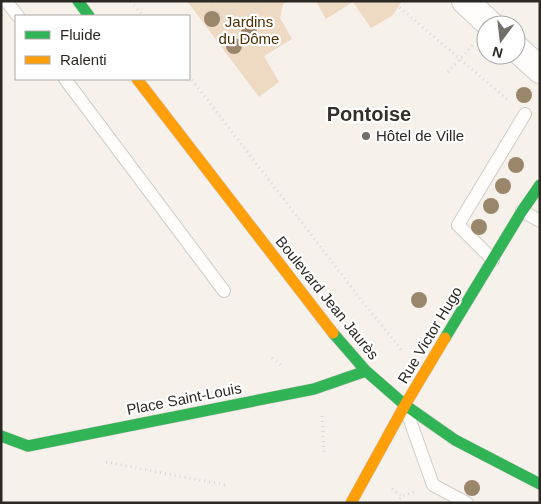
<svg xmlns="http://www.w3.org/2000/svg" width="541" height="504" font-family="Arial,sans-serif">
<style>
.green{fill:#eed9c3}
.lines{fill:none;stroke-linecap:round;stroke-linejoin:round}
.lane-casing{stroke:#d1cdc9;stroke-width:14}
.street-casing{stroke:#d1cdc9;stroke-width:28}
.fast-casing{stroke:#d1cdc9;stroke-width:12}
.slow-casing{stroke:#d1cdc9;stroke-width:12}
.path{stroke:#dad8d7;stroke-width:3;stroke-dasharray:1 4;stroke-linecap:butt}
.lane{stroke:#fefdfc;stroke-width:12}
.street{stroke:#fefdfc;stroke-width:26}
.fast{stroke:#30b455;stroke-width:11}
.slow{stroke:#ff9f0a;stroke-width:11}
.tree{fill:#9a866a}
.poi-dot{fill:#736f6a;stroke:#fff;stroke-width:2}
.labels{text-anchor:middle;stroke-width:4.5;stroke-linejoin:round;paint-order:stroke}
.park-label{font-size:15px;fill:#4e2e00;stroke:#fff}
.poi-label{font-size:15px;fill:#2c2925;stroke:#fff;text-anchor:start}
.street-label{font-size:15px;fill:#2c2925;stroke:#fff}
.district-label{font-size:20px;font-weight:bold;fill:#373029;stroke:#fff}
</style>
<rect width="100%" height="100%" fill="#f6f1eb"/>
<path class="green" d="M187,1H287L283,4L280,18L292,39L264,56L279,82L259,97Z
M316,1H402L392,16L371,28L353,2L326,19Z"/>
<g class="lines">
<defs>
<path id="lane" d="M6,1L18,16
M65,79L224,291
M522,211L540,221
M493,260L458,225L525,114
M407,412L433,485L467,503"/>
<path id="street" d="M465,1L491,25
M516,48L540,70"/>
<path id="fast" d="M78,1L89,16
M333,333L366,371L405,405L455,440L540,484
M445,338L522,211L540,185
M1,436L28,446L314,389L366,371"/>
<path id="slow" d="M137,79L333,333
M351,503L405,405L445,338"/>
</defs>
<use href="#lane" class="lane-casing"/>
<use href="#street" class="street-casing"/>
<use href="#fast" class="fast-casing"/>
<use href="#slow" class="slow-casing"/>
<path class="path" d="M131,1L142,16
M209,1L229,27L269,1
M392,1L509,101
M234,24V1
M448,72L473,45
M189,76L366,306L403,352
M272,358L281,365
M322,416L324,454
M106,462L225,485
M392,489L402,496
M397,503L402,496L414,492"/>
<use href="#lane" class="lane"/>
<use href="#street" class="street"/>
<use href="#fast" class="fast"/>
<use href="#slow" class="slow"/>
</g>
<g class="tree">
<circle cx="212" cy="19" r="8"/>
<circle cx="249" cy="33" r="8"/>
<circle cx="234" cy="46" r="8"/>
<circle cx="524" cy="95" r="8"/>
<circle cx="516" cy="165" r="8"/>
<circle cx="503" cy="186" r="8"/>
<circle cx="491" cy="206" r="8"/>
<circle cx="479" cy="227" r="8"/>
<circle cx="419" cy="300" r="8"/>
<circle cx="472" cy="488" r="8"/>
</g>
<circle class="poi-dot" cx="366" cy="136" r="5"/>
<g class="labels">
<g class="park-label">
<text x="249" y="27">Jardins<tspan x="249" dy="17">du Dôme</tspan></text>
</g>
<g class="poi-label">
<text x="376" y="141">Hôtel de Ville</text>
</g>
<g class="street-label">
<text transform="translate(327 298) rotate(51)" y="5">Boulevard Jean Jaurès</text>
<text transform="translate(430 335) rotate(-59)" y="5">Rue Victor Hugo</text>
<text transform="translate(184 399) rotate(-11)" y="5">Place Saint-Louis</text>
</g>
<g class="district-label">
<text x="369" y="121">Pontoise</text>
</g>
</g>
<rect width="541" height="504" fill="none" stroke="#2c2925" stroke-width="5"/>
<rect x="15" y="15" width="175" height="65" fill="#ffffff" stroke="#aba9a8"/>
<rect x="25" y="31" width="25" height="8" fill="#30b455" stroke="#aba9a8"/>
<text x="60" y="40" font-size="15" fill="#2c2925">Fluide</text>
<rect x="25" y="56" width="25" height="8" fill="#ff9f0a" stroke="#aba9a8"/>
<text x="60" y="65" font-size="15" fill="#2c2925">Ralenti</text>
<g transform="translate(501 40) rotate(195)"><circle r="24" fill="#ffffff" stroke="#aba9a8"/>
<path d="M0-4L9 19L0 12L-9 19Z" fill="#736f6a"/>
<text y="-8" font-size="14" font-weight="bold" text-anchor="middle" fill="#2c2925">N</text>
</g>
</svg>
